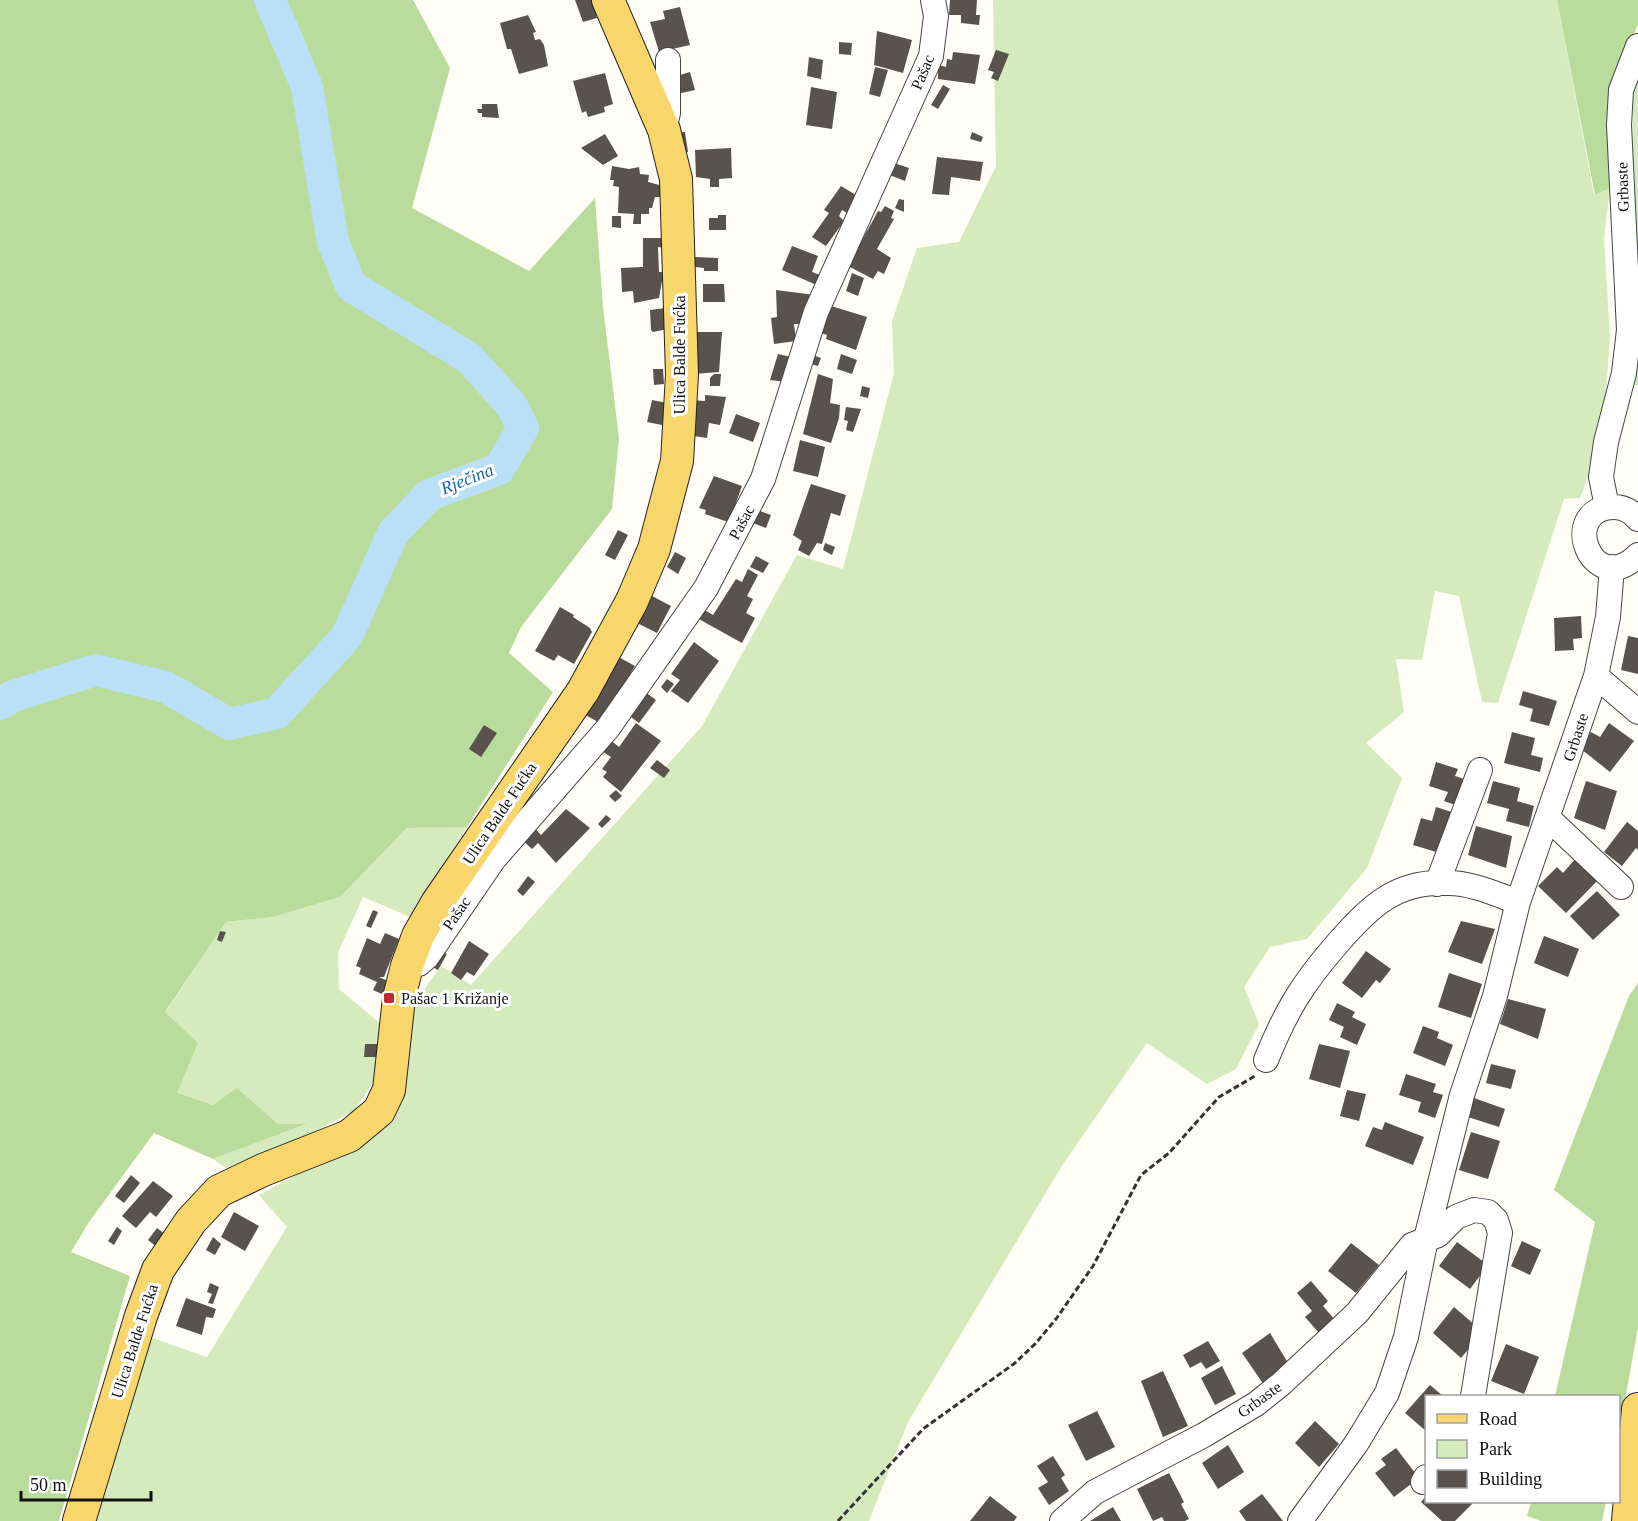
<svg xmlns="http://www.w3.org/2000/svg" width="1638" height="1521" font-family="Georgia,serif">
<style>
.green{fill:#d5ebbd}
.forest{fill:#b9dc9c}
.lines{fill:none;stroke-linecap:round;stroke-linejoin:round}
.river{stroke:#b9e0f7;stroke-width:32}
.building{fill:#5a524d}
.minor-casing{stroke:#444;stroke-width:26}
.major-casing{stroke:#222;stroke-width:34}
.path{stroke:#333;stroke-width:3;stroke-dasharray:6 3;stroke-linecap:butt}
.minor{stroke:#fff;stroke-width:24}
.major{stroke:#f9d66b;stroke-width:32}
.poi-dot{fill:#c4262e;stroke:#fff;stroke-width:2}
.labels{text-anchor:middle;stroke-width:6;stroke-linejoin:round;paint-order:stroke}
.street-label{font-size:16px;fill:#111;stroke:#fff}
.poi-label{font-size:16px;fill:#111;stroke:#fff;text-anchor:start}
.water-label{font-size:18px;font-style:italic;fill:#1768a6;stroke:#fff}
</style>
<rect width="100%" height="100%" fill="#fffdf5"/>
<path class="green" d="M993,0H1557L1594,195L1610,188L1604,239L1610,336L1606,392L1588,477L1580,498L1564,499L1498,703L1482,702L1459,596L1435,591L1422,660L1396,659L1404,712L1366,743L1402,778L1367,868L1307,939L1270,947L1244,987L1259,1024L1236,1069L1207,1084L1147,1043L1063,1164L908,1422L869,1521H95L149,1337L207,1357L287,1227L259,1195L379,1131L414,991H423L441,966L471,985L702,726L797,555L843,569L894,373L892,321L917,248L959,242L996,166Z
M1638,79V385L1630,386L1633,91Z
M467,827L410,917L363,897L338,952L339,989L381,1024L379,1073L355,1110L312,1133L226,1168L213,1159L305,1125L278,1124L237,1089L213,1105L176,1093L165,1013L226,922L273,917L340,897L407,828Z"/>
<path class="forest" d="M0,0H413L450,68L412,208L529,271L595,198L603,307L619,438L612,509L521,627L509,653L553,692L467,827L407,828L340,897L273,917L226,922L165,1012L198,1043L177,1093L213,1105L237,1088L278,1124H307L213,1159L154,1133L89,1222L71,1252L130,1276L59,1521H0Z
M1557,0H1638V24L1613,90L1610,188L1595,195Z
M1638,983V1327L1619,1434L1618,1396H1555L1595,1222L1554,1190L1629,996Z
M1531,1502H1606L1602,1521H1541L1527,1516Z"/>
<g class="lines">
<path class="river" d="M0,704L13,696L96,670L166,687L229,724L277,713L347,636L393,533L429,495L499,469L523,428L512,406L469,358L351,286L333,242L307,87L270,0"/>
</g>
<path class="building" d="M575,0H592L597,18L583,22Z
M950,0H977L976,15H980L979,25L961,23V15H949Z
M680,7L690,45L659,52L650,22L665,19L663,11Z
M528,15L536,32L533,33L535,40L540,39L544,45L548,66L519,74L511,49H507L500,23Z
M877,31L912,40L903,73L874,65Z
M839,42L852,43L851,55L839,54Z
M996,50L1009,54L998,81L991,78L994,72L988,70Z
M953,52L980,55L975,84L938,79V65L946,67L947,59L952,60Z
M809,57L823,60L821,79L807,76Z
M875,67L888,70L880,97L869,94Z
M690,72L695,90L677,94L673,77Z
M605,73L613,104L604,107L605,112L588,117L586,111L582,113L573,81Z
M943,85L950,89L938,109L931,105Z
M811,87L837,92L832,129L806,125Z
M482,104H497L499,118L482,117V113H478L477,109H482Z
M685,132L688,152L677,153L670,133Z
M972,132L983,137L981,142L970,139Z
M605,134L618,156L603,165L581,148Z
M731,148L732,178L719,179V187H710V179L696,177L695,150Z
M937,157L983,162L980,181L951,177L949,195L932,194Z
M891,162L909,168L905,181L887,174Z
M612,166L629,169L639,167L640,174L649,175L648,182L663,186V197H655L652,208H649V214H641V224H633L634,214L618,213L619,187L613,186L614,180H610Z
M841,186L861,198L851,215L842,210L839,216L844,221L826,246L812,237L829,213L824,210Z
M899,199L904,200V212L895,208Z
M885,206L894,211L891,218L894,219L877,249L891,258L884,274L878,271L873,279L848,266L878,211L881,212Z
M718,215H726V230H709V218H718Z
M612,216H621V228L612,227Z
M643,238H666V248L658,247L659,272H666V281H662L659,298L634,303L633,291L622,292L621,268L643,267Z
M792,246L818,256L812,272L823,276L819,286L782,270Z
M695,257L718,258V271H704V268L695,267Z
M852,273L864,278L858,296L846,291Z
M703,284H724L725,302H703Z
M776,290L815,295L811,307L805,306V324H794L796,341L774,344L771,318L777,317Z
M828,305L867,317L856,350L826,339L827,335L818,332Z
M665,308L668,329L653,332L651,330L650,310Z
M688,332H722L719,372L694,374Z
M778,354L791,357L787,382L770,380Z
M810,354L821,358L818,366L807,363Z
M841,354L857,360L852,374L837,369Z
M653,369H663L664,384L654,385Z
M714,374H721L720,386H710V378Z
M818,374L833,379L830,403L840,405L839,418L831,443L803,434Z
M862,386L870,388L868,398L860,396Z
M705,395L726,397L720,425L709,423L707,438L687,435L690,400L705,401Z
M652,400L667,403L662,425L647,422Z
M846,407L861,409L853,432L846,430L848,421L844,420Z
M736,414L760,423L753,442L729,433Z
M800,440L825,447L818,477L793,471Z
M714,476L742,486L733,511L738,514L728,522L705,514L706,510L699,508Z
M811,484L846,495L840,516L831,513L822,544L817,543L809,556L798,550L802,541L793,535Z
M755,509L771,515L766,528L750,522Z
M618,530L628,535L615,560L605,555Z
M825,543L835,547L832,555L823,550Z
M675,552L686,558L678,574L667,567Z
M756,556L769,563L763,573L750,567Z
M748,569L758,575L747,596L753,599L746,613L755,618L742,643L697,618L703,609L713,615L736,579L742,582Z
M652,596L671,606L657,633L637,623Z
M560,607L574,615L573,617L590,628L592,632L574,664L558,655L554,661L535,651Z
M1581,616L1582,638L1573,639L1574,650L1555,651L1554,618Z
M1628,636L1638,638V674L1621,670Z
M694,642L719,661L688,703L671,691L680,680L671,674Z
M615,655L635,666L600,723L580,712Z
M667,679L674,684L667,693L661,687Z
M644,691L656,700L639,723L627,714Z
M1523,691L1557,701L1549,726L1530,721L1533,709L1519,705Z
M636,723L661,741L621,792L603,777L607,772L602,769L611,757L600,750L609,739L619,747Z
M1609,723L1634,741L1610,772L1581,749L1591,732L1600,737Z
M484,725L497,733L481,757L469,749Z
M1512,732L1535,738L1531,755L1543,758L1540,772L1504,763Z
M657,760L670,770L664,778L650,768Z
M1436,762L1458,769L1455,776L1470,781L1461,807L1444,801L1448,792L1429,786Z
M1493,781L1520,788L1517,801L1534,806L1529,827L1506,821L1509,809L1487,803Z
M1586,781L1617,791L1605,830L1574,818Z
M616,790L622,796L615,802L609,796Z
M1436,807L1455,813L1443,854L1413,845L1421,818L1432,821Z
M566,809L590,828L556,863L538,843L532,849L520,838L533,826L541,835Z
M606,815L611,819L602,828L598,824Z
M1627,822L1638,831V850L1636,848L1622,866L1604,852Z
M1476,826L1512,836L1506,868L1468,855Z
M1576,858L1599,879L1566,913L1538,886L1557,867L1563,873Z
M528,876L535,882L523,896L517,891Z
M1597,891L1620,915L1593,940L1570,916Z
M373,910L378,912L371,928L366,926Z
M1461,921L1495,929L1482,964L1448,952Z
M220,931L226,932L222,942L217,940Z
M385,933L399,939L384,977H379L388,981L382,994L373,990L377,982L359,974L361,968L356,966L367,938L380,944Z
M1544,936L1579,949L1568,977L1534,963Z
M469,941L489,954L474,976L467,972L461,980L451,973Z
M436,949L447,954L438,970L427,964Z
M1366,951L1391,969L1380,983L1376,980L1362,998L1342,983Z
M1449,973L1482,984L1471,1018L1438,1007Z
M1508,999L1546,1009L1538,1039L1500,1024Z
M1337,1003L1355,1012L1352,1017L1366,1024L1357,1045L1340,1037L1344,1027L1329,1020Z
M1423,1026L1439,1032L1437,1038L1453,1045L1445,1066L1413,1053Z
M365,1044H379V1057H364Z
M1319,1044L1350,1051L1340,1088L1309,1079Z
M1491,1064L1516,1070L1511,1089L1486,1083Z
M1406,1074L1436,1084L1433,1092L1443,1095L1435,1118L1418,1112L1421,1102L1399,1095Z
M1347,1090L1366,1094L1359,1121L1340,1116Z
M1474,1098L1505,1109L1499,1127L1468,1117Z
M1385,1122L1424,1137L1413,1165L1365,1146L1373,1127L1382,1130Z
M1471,1132L1500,1141L1488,1179L1459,1170Z
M131,1175L140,1183L124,1203L115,1196Z
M153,1181L173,1196L156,1217L150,1212L136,1228L122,1216Z
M234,1212L259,1226L245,1251L221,1237Z
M117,1227L122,1231L114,1245L108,1241Z
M157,1228L166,1235L158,1248L148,1240Z
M213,1237L221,1244L215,1255L206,1250Z
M1522,1241L1541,1250L1530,1275L1511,1266Z
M1457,1242L1488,1265L1470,1289L1439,1266Z
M1351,1243L1379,1265L1356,1293L1328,1271Z
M1311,1281L1328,1301L1323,1306L1335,1320L1319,1333L1305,1317L1312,1311L1297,1293Z
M210,1283L219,1287L213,1304L208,1303L212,1294L207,1292Z
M186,1298L216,1309L213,1318L206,1317L202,1335L176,1326Z
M1454,1307L1483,1332L1461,1358L1433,1333Z
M1270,1333L1291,1368L1264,1385L1242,1353Z
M1208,1341L1220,1361L1206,1369L1201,1362L1190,1368L1183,1355Z
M1506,1344L1539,1357L1524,1394L1491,1381Z
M1222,1366L1236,1394L1215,1405L1201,1378Z
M1163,1371L1188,1426L1163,1437L1141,1381Z
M1430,1385L1443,1396H1426V1431L1405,1413Z
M1097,1411L1115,1447L1086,1461L1068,1425Z
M1315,1421L1339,1444L1319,1467L1295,1443Z
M1228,1445L1244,1472L1218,1489L1202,1463Z
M1396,1448L1419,1478L1394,1497L1375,1473L1386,1465L1381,1459Z
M1053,1456L1065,1475L1061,1478L1069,1491L1049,1505L1038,1488L1048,1482L1037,1466Z
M1169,1473L1184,1502L1181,1504L1189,1519L1185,1521H1164L1162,1517L1153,1521L1137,1489Z
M1262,1494L1283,1521H1246L1239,1511Z
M990,1496L1017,1517L1014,1521H970Z
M1426,1496V1502H1474L1455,1521H1442L1421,1502Z
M1113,1507L1121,1521H1090Z"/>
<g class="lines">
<defs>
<path id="minor" d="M664,130L668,113V60
M1607,507L1601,477L1606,442L1624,373L1629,330L1619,125L1621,90L1638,46
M1638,519C1632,512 1624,507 1614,507C1557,508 1592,601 1638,555
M1596,676L1638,712
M1548,818L1621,887
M1437,884L1480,770
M407,966L419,964L427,957L494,859L608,728L706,588L763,479L816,312L931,56L936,16L933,0
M1266,1060C1286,1011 1302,984 1337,944C1368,908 1396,880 1448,883C1472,883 1496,894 1518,902
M1423,1482L1426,1477
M1062,1521L1095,1492L1204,1435L1256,1404L1281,1384L1357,1313L1412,1245L1438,1235L1456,1217L1474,1210L1488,1212L1496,1220L1500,1233L1473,1396
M1300,1521L1356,1444L1387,1393L1406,1337L1426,1239L1462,1095L1495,996L1518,902L1596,676L1608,617L1612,567"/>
<path id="major" d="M79,1521L141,1316L158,1270L191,1221L219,1191L263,1170L349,1136L379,1111L389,1090L399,998L407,966L418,936L437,903L583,691L632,601L654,549L677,461L682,375L676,179L664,130L608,0
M1628,1521L1638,1409"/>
</defs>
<use href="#minor" class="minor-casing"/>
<use href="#major" class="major-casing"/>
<path class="path" d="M838,1521L923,1429L1015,1363L1035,1344L1056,1319L1093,1266L1141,1175L1169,1153L1219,1097L1255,1076"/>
<use href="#minor" class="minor"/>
<use href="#major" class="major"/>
</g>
<rect class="poi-dot" x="383" y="992" width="12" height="12" rx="3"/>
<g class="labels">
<g class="street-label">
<text transform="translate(922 72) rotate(-67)" y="6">Pašac</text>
<text transform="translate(1622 187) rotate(-92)" y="6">Grbaste</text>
<text transform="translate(679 355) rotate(-90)" y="6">Ulica Balde Fućka</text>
<text transform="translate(741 522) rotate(-62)" y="6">Pašac</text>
<text transform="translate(1575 737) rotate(-72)" y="6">Grbaste</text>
<text transform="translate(499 813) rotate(-56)" y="6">Ulica Balde Fućka</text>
<text transform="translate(456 913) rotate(-56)" y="6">Pašac</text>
<text transform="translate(134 1341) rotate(-72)" y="6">Ulica Balde Fućka</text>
<text transform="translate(1259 1399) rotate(-36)" y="6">Grbaste</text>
</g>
<g class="poi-label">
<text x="401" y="1004">Pašac 1 Križanje</text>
</g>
<g class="water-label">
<text transform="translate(467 479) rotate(-22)" y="6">Rječina</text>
</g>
</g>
<rect x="1425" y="1395" width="195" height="108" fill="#ffffff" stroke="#a0a0a0" stroke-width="1.5"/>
<rect x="1437" y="1414" width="30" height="9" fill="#f9d66b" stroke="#a0a0a0" stroke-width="1.5"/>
<text x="1479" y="1425" font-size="18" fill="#111111">Road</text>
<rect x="1437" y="1440" width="30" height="18" fill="#d5ebbd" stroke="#a0a0a0" stroke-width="1.5"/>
<text x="1479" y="1455" font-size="18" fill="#111111">Park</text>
<rect x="1437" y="1470" width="30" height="18" fill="#5a524d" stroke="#a0a0a0" stroke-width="1.5"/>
<text x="1479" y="1485" font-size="18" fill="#111111">Building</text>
<path d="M21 1491v9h130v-9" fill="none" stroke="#111111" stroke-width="3"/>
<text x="30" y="1491" font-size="18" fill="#111111" stroke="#ffffff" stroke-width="4.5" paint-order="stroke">50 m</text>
</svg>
